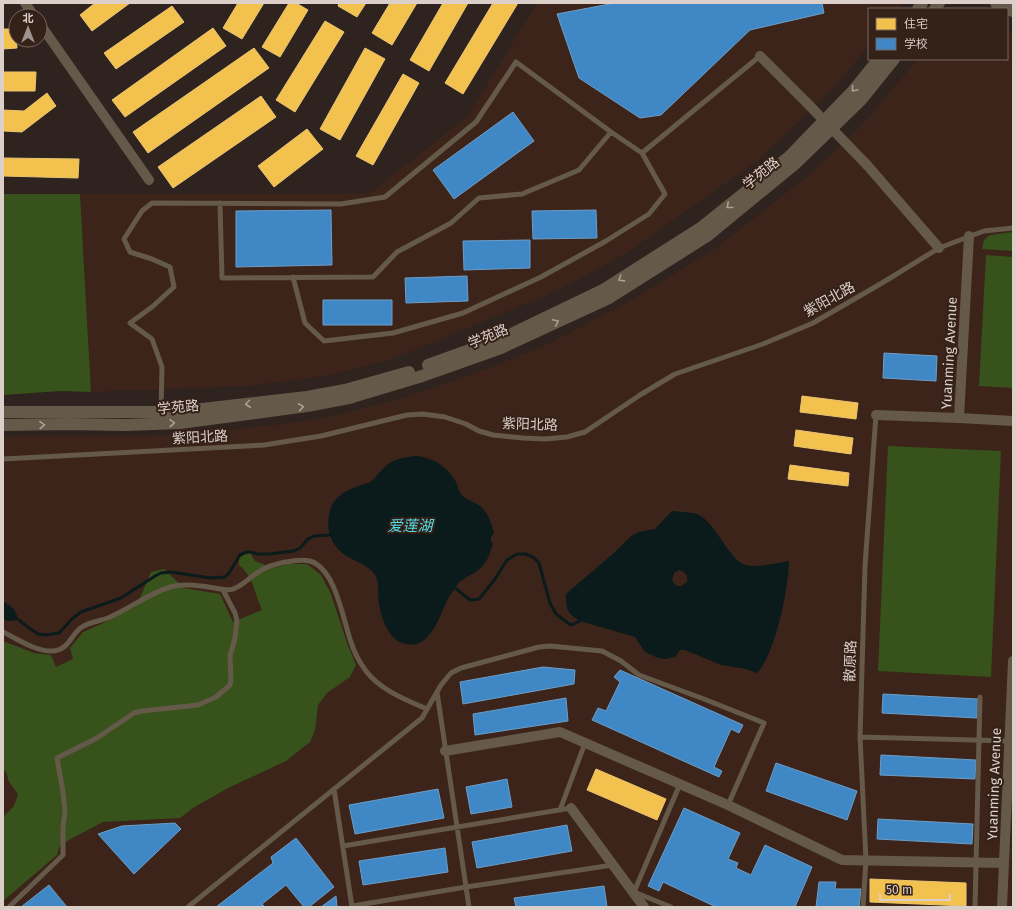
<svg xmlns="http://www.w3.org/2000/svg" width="1016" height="910" font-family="'Fira Sans','Noto Sans SC',sans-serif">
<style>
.built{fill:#3c241a}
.green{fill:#37521b}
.water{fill:#0b1a1a;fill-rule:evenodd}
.homes{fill:#f2c14e;stroke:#ebc573}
.schools{fill:#3f88c5;stroke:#6e9dc6}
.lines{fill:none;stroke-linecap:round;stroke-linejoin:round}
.stream{stroke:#0b1a1a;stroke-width:3}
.service{stroke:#655949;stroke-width:5}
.minor{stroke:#655949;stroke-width:10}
.tertiary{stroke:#655949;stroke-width:12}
.minor-bridge{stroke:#655949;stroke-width:10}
.oneway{stroke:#aca096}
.labels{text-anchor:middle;stroke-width:4;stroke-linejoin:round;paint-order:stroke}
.street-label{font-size:14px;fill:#dccfc9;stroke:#342118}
.water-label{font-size:15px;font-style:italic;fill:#53dde8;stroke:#342118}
</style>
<rect width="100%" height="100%" fill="#2e231e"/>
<path class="built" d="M537,3H904L899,9H869V45L831,91L756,162L625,254L557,291L432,343L388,360L331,375L249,386L91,392L80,194H369L468,116Z
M1007,29L1013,32V907H3V436H147L227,430L283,424L334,416L403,398L473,374L542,347L630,301L713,250L808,176L862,125L918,59H1007Z"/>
<path class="green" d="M3,194H80L91,392L61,391L3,395Z
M1013,232V251L982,249L984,240L990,235Z
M986,255L1013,257V388L979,386Z
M888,446L1001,451L991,677L878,671Z
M250,553L255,561L273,568L289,564H307L321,575L331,594L347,643L356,665L350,677L327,693L318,705L315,730L310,742L286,761L228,788L193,808L180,818L103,822L67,841L59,848L57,855L3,901V817L14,806L18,794L9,782L6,772L3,770V641L34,653L51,655L56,667L73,659L70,648L83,632L108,621L136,606L140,598L151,572L164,569L184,588L220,594L233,622L262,610C254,593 254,577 239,565V558L244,555Z"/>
<path class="water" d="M416,456C433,457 448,467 456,482C458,486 459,493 463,496C467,500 472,501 477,504C487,510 491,521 494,533L491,537V541L493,543C490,554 487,564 477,571C470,576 463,578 457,585C453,591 449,596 446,603C438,619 430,649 406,644C402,643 398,642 395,639C384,629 379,609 378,595C378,589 379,583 376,577C372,567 359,563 350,558C333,549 326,534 329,515C333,493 350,489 368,483C374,481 376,475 381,471C389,460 403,457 416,456Z
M672,511C679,512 690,512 697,514C716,522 729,561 746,565C757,568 777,563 789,561C789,587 775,655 757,673L746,669L721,665L685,650H680L675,657L665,659L658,658L645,652L635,637L580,621C566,613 566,608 566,594L615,552L631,536L639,532L655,529ZM679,570L684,572L687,576V582L681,586H676L672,580L674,573Z
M3,601L14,609L19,620L7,621L3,618Z"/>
<path class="homes" d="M95,3H130L92,31L80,15Z
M238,3H264L242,39L223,28Z
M289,3H296L308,10L280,57L262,47Z
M339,3H366L357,17L338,6Z
M390,3H417L392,45L372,33Z
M443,3H468L429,71L410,60Z
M493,3H518L463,94L445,83Z
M172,6L184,22L116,69L104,53Z
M325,21L344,32L295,112L276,100Z
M213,28L226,46L125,117L112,100Z
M3,29H16L17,48L3,49Z
M254,48L269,68L148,153L133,132Z
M365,48L385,59L340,140L320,129Z
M3,72H36L35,91H3Z
M403,74L419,83L373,165L356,156Z
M47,93L56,106L22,132L3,131V110L24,111Z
M261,96L276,117L173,188L158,167Z
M307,129L323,149L274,187L258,166Z
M3,158L79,159L78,178L3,176Z
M802,396L858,403L856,419L800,412Z
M796,430L853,438L851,454L794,446Z
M790,465L849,473L848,486L788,479Z
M596,769L666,799L657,820L587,790Z
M870,879L966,883V906L870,902Z"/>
<path class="schools" d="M615,3H822L824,13L750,30L661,115L640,118L579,78L557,14Z
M513,112L534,141L454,199L433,170Z
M331,210L332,265L236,267V211Z
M596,210L597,238L533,239L532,211Z
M530,240V268L464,270L463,241Z
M467,276L468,301L406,303L405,278Z
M323,300H392V325H323Z
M884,353L937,356L936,381L883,378Z
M543,667L575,670L574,684L463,704L460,682Z
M620,670L743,725L739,733L731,729L714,767L722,771L719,777L592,720L598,708L606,711L620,682L614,677Z
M883,694L978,699L977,718L882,713Z
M566,698L568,721L475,735L473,714Z
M881,755L976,760L975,779L880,775Z
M776,763L857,791L847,820L766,791Z
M507,779L512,807L471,814L466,787Z
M438,789L444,818L355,834L349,805Z
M684,808L740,833L728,859L738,863L736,868L751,875L765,845L812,867L795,907H716L663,882L659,891L648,886Z
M878,819L973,824L972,844L877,839Z
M175,823L181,829L134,874L98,834L122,826Z
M567,825L572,851L477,868L472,842Z
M296,838L334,887L309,907H304L286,885L262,904L265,907H216L273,863L271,857Z
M445,848L448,872L363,885L359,861Z
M819,882H836L835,889H861L859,907H816Z
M49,885L67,907H21Z
M604,886L607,907H516L514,898Z
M336,896L337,907H321Z"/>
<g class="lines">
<path class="stream" d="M455,588L470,600L479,599L495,579L507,560L517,554H525L533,557L539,563L550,603L556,614L571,625L580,621
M19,620L29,628L38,634L45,635L59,633L73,618L81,612L121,598L155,576L161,573L171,572L211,578L225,577L229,573L240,555L246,552H251L257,554H269L294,551L300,548L308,539L314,536L332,535"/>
<path class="service" d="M220,203L222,278L373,277L397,252L451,223L479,198L522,194L579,170L611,132
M293,277L305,323L324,341L393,333L463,313L541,277L606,241L649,214L665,194L642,153
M161,411L162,367L152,339L130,323L152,307L174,287L170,267L152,259L130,252L124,239L142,211L152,203L341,204L385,197L476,122L516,62L611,132L642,153L760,56
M3,459L264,445L321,436L407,415L423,414L445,417L466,424L479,431L493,435L523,438L545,439L567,437L585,432L640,395L675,374L763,344L813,323L882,283L939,248L984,231L1013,228
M3,632C18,639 36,652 53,651C69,650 71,634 82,627C89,622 100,621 108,618C129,609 148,594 170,587C184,583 200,586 215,588C220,589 227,591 233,589C243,586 251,576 260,571C270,564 298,558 310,561C336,569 343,620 351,642C354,652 360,663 366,671C380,690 406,700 427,709
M437,692L469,907
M860,737L1010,741
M334,789L352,907
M560,810L585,743
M343,846L571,808
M352,906L466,887L613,865
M9,907L63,855V828L65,811L63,792L57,758L97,738L134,713L142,711L198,705L216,697L230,685L231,680L230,656L235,638L237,621L235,613L223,590
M188,907L422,718L441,685L451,673L461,668L539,647L550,646L602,651L621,661L639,675L704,699L764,723L728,805
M671,907L634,892L680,784
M863,907L866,860L860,737L865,566L876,415
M975,907L980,697"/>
<path class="minor" d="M25,3L34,16
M40,24L149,180
M760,56L808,104
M867,165L939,248
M969,236L959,418L1013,421
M876,415L959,418
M445,751L560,732L728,805L842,860L1004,863
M571,808L644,907
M1002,907L1013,661"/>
<path class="tertiary" d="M996,3L1013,11
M918,9L922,3
M935,9L939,3
M428,365L503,338L603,290L702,227L789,157L852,92L879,59
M3,412H176L307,397L345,390L409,372
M3,425L68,424L126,425L180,423L307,406L349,398L419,377L501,348L609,298L707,236L796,163L861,100L894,59"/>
<path class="minor-bridge" d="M808,104L867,165"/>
</g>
<defs><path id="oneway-chevron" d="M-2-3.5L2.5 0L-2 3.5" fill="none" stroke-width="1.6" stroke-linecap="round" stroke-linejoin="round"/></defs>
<g class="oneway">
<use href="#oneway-chevron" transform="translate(854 89) rotate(130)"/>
<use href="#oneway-chevron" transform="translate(729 206) rotate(141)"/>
<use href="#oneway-chevron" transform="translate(621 279) rotate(148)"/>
<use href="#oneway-chevron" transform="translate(556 322) rotate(-25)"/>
<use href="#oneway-chevron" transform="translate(248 404) rotate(173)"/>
<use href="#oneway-chevron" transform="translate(301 407) rotate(-8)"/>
<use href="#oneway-chevron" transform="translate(172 423) rotate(-2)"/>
<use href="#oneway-chevron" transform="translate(42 425) rotate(-1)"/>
</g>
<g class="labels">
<g class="street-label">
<text transform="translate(761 173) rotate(-39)" y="5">学苑路</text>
<text transform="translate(829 299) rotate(-29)" y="5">紫阳北路</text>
<text transform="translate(488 336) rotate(-22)" y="5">学苑路</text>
<text transform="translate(949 353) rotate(-87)" y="5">Yuanming Avenue</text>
<text transform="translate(178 407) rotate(-5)" y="5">学苑路</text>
<text transform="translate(530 424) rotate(2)" y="5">紫阳北路</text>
<text transform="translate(200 437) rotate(-3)" y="5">紫阳北路</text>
<text transform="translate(850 661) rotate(-88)" y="5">散原路</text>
<text transform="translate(994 784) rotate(-88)" y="5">Yuanming Avenue</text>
</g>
<g class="water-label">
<text x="410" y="531">爱莲湖</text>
</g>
</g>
<rect width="1016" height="910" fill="none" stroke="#dccfc9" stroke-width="8"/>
<rect x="868" y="8" width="140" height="52" fill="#342118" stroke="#77675f"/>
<rect x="876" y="18" width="20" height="12" fill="#f2c14e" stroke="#77675f"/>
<text x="904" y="28" font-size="12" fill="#dccfc9">住宅</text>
<rect x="876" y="38" width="20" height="12" fill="#3f88c5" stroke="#77675f"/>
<text x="904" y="48" font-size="12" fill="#dccfc9">学校</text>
<g transform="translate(28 28)"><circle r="19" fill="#342118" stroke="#77675f"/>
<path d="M0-3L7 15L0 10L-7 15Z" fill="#9f938d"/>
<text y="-6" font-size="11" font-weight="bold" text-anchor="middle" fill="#dccfc9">北</text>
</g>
<path d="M880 894v6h70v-6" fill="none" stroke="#dccfc9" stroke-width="2"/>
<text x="886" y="894" font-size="12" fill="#dccfc9" stroke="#342118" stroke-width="3" paint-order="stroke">50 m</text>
</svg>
